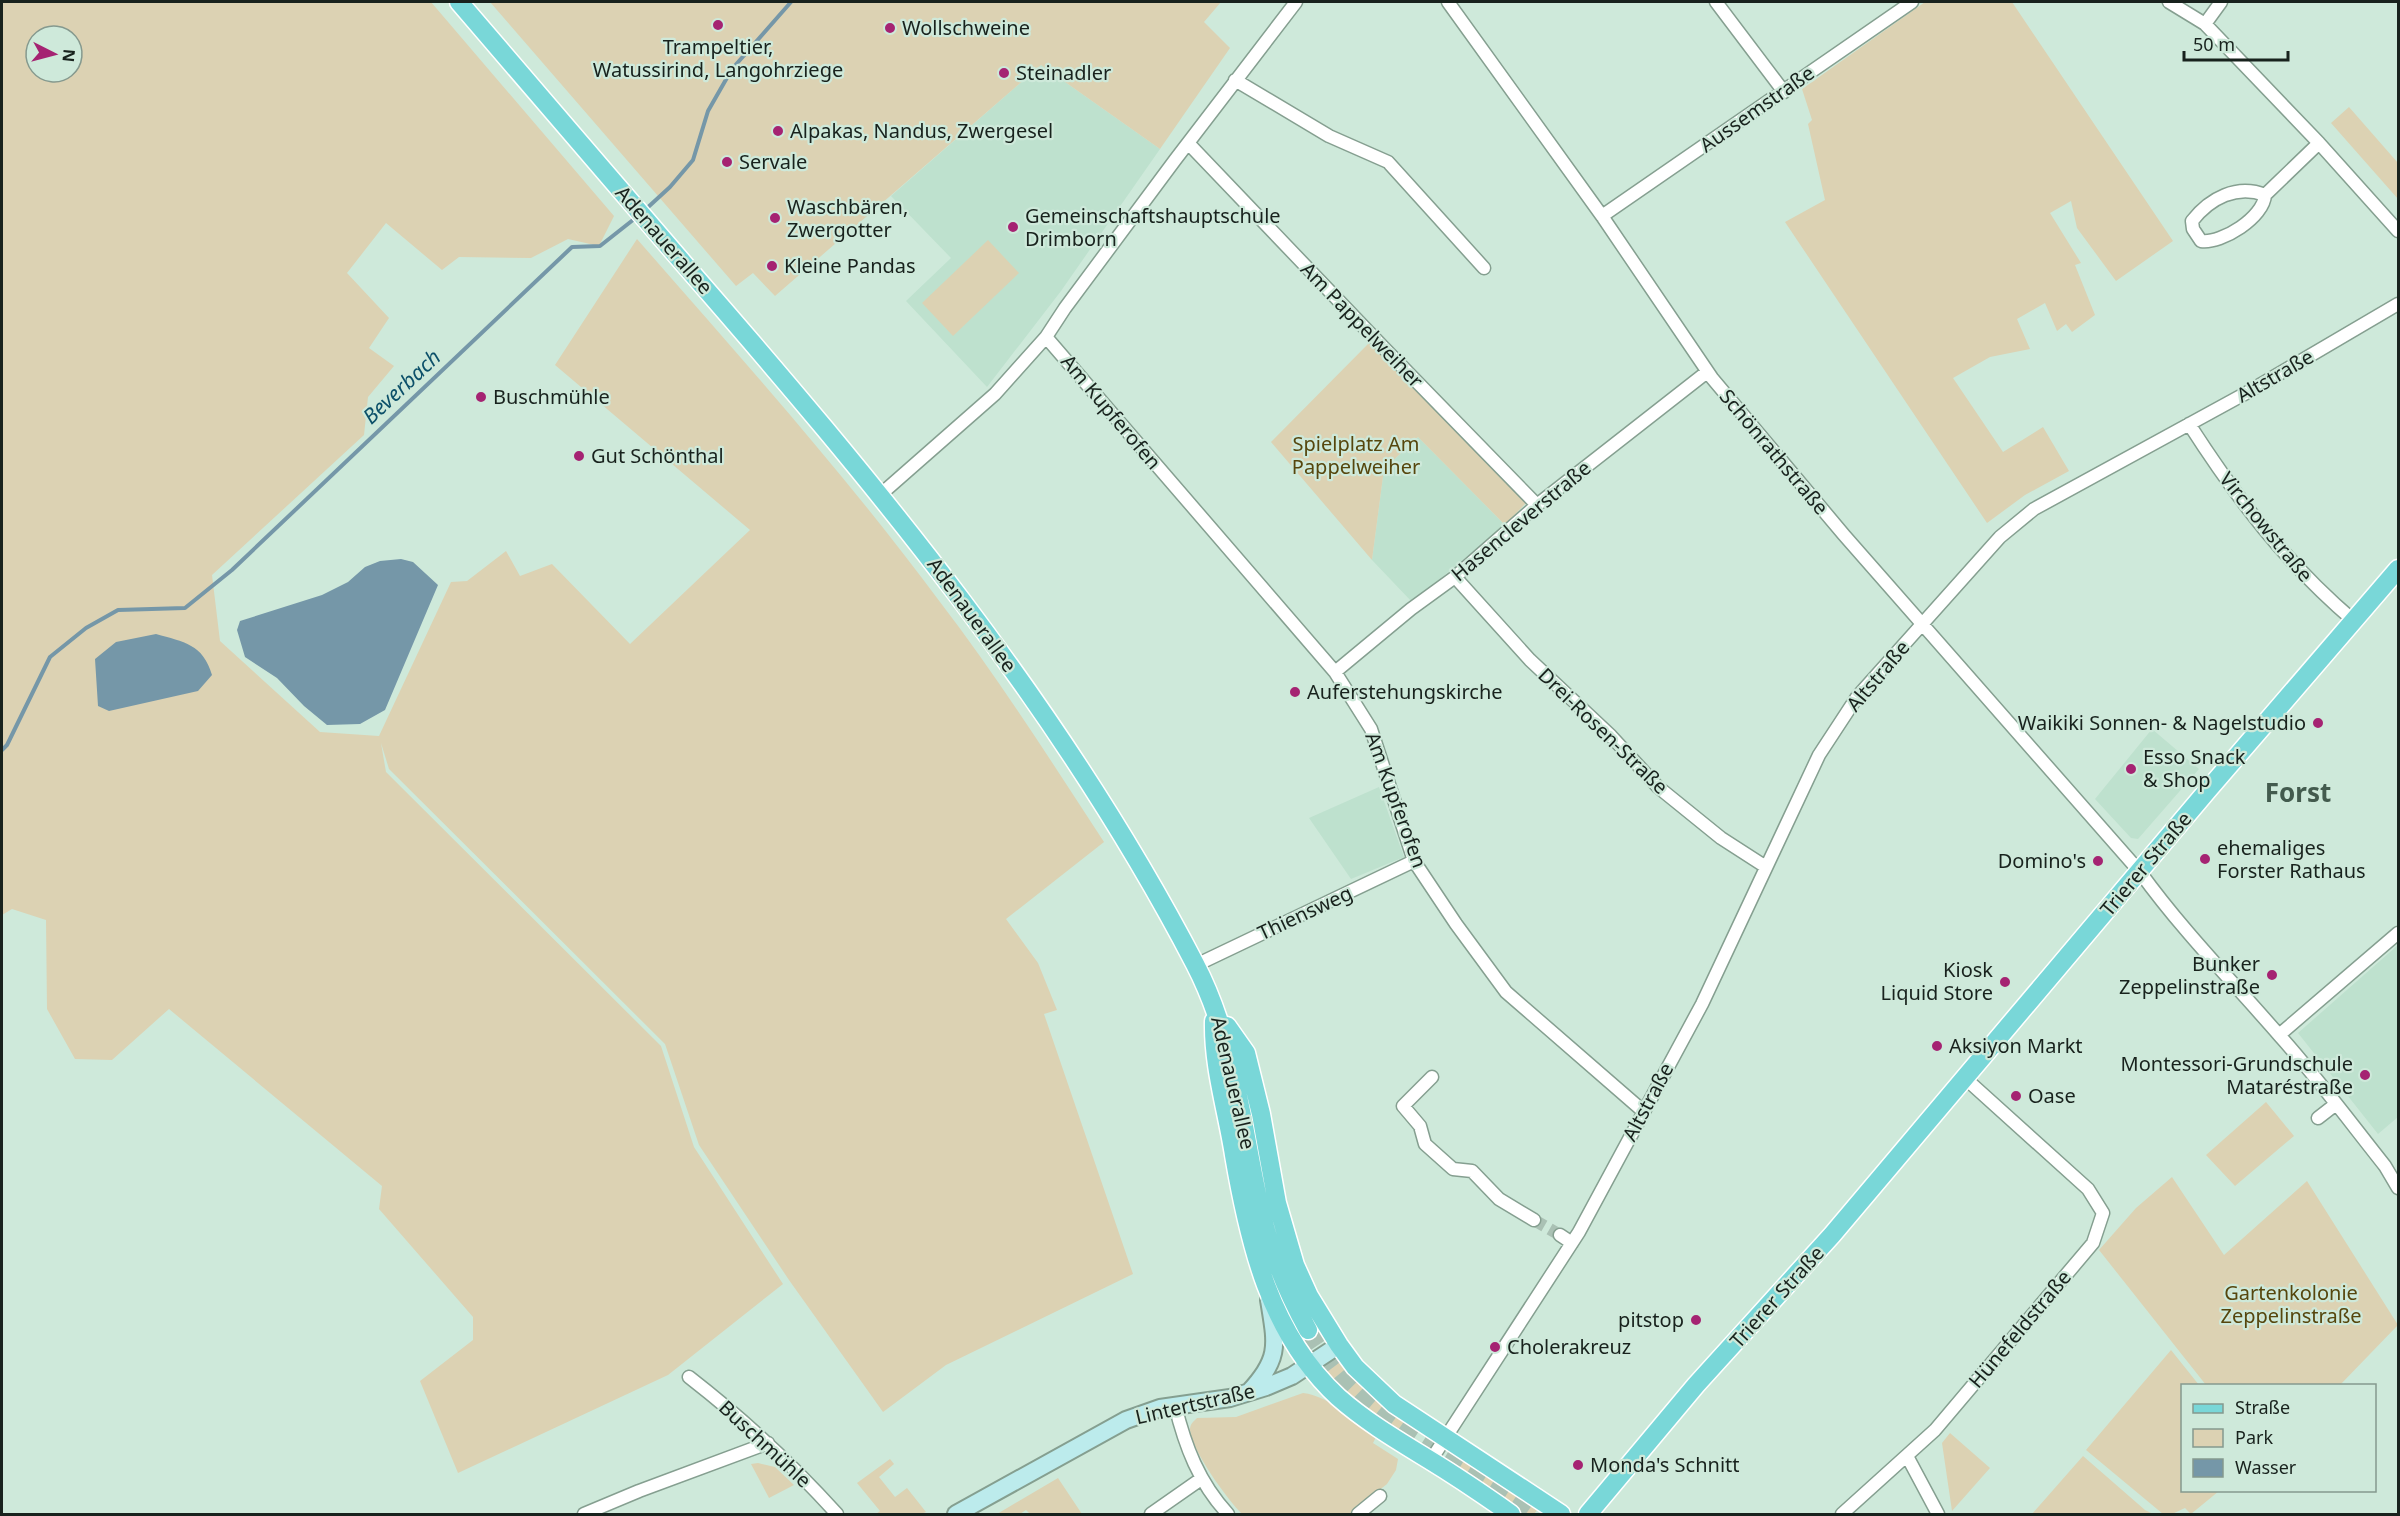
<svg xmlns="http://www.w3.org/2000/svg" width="2400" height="1516" font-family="'Noto Sans',sans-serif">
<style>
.built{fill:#bee1ce}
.green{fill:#dcd2b3;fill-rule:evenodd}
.water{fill:#7597a8}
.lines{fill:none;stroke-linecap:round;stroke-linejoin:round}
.stream{stroke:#7597a8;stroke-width:4}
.minor-tunnel{stroke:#aac1b4;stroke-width:12;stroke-dasharray:12 6;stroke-linecap:butt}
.primary-tunnel{stroke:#aac1b4;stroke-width:18;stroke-dasharray:18 9;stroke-linecap:butt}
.minor-casing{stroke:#859f90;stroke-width:15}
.secondary-casing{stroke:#859f90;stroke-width:20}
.primary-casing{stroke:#fff;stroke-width:21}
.minor{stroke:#fff;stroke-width:12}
.secondary{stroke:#bcebec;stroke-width:16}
.primary{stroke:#79d7d8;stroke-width:18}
.poi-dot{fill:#a52372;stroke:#cee9da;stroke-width:2}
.labels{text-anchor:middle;stroke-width:4.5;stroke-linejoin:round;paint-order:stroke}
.poi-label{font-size:20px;fill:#18221d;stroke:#cee9da;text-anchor:start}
.street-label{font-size:20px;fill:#18221d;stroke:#cee9da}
.park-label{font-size:20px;fill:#56460d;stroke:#cee9da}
.water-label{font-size:21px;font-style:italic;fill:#0c5069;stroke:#cee9da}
.district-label{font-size:26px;font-weight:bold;fill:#435b4e;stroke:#cee9da}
</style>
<rect width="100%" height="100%" fill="#cee9da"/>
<path class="built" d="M1041,65L1160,149L1061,291L987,387L906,301L951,258L891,196Z
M1418,437L1505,525L1412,602L1372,560L1384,469Z
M2152,729L2199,769L2138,839L2131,838L2095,799Z
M1379,787L1404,857L1351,879L1309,818Z
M2398,945V1117L2378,1134L2298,1033Z"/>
<path class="green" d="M2,2H431L614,216L599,246L568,239L531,258L459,257L442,270L386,223L347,273L389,318L369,348L394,366L368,397L364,435L212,575L220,641L320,732L379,736L451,582L467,581L506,551L520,576L552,564L630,644L750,530L555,365L637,239C740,357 846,475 940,602C999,679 1051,761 1104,842L1006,919L1038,963L1057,1010L1044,1014L1133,1274L946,1365L883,1412L789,1280L699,1145L665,1044L389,769L381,743L386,772L661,1046L694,1147L783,1284L668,1375L458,1473L420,1381L473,1340V1317L379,1209L382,1186L169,1009L112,1060L75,1059L47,1009L46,920L12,909L2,915ZM36,36H72V72H36Z
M490,2H1221L1204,22L1230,48L1160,149L1041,65L775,296L753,273L736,286Z
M1925,2H2012L2173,241L2116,281L2077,228L2071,201L2050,213L2081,263L2075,265L2095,315L2072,332L2066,324L2057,331L2045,303L2017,319L2030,349L1990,357L1953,378L2003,452L2043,427L2069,471L2025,495L1987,523L1785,222L1825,200L1808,124L1812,120L1802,89Z
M2349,107L2398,163V199L2331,123Z
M988,240L1019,273L953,336L922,303Z
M1369,343L1526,503L1505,525L1418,437L1384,469L1372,560L1271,442Z
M2266,1102L2294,1136L2235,1186L2206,1155Z
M2172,1177L2224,1255L2307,1181L2398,1325L2340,1385H2206L2099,1250L2136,1208Z
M2171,1350L2199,1385L2182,1386V1490L2219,1491L2191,1514L2185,1508L2172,1514H2163L2086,1450Z
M1336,1361L1350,1371L1377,1399L1414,1429L1408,1439L1367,1412L1326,1375L1324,1368L1328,1362Z
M1303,1393C1331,1396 1353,1422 1376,1437L1373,1443L1398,1459L1396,1470L1387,1484L1349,1514H1242C1227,1499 1192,1451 1190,1430C1190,1424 1193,1422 1197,1418L1236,1417Z
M1950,1433L1990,1468L1952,1511L1942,1443Z
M1452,1452L1539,1508L1534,1514H1523L1454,1466L1446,1458L1448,1453Z
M2083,1456L2145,1510L2153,1514H2032Z
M890,1459L894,1464L879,1477L895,1497L907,1488L926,1512L921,1514H876L880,1511L857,1483Z
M758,1463L775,1467L794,1485L769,1498L751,1464Z
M1058,1478L1082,1514H1030L1026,1510L1020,1514H997Z"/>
<path class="water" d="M401,559L413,562L438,585L385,710L360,724L327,725L304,706L277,678L245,657L237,630L240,621L322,595L348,582L365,567L380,561Z
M156,634C184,642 203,644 212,675L198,691L109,711L98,706L95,659L116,642Z"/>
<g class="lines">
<path class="stream" d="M646,209L670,187L693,160L708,111L732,69L791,2
M2,750L7,745L50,657L86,628L118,610L185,608L232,570L572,247L600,246L638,216"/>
<path class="minor-tunnel" d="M1534,1220L1560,1235"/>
<path class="primary-tunnel" d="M1308,1330C1323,1352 1337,1374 1356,1392C1405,1440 1479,1473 1535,1514"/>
<defs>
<path id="minor" d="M1448,2L1602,216L1712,378L1844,535L2140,872C2182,930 2232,981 2279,1035C2316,1076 2350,1122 2385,1166L2398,1188
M1716,2L1784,92
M2169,2L2205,24L2319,143L2398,231
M2205,24L2221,2
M1235,80L1329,136L1388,162L1484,268
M1188,143L1382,346L1537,505
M2265,195C2237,184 2210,198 2192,221L2193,229L2201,241C2222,244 2264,217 2265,195L2319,143
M1602,216L1912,2
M1046,337L1335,672L1371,729L1414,861L1456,924L1506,992L1643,1111
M2189,424C2238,500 2285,562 2354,621
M880,495L995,394L1046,337L1065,308L1175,160L1296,2
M1455,577L1530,660L1611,736L1658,787L1721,838L1766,867
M1335,672L1411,609L1455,577L1537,505L1707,372
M1196,965L1414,861
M2279,1035L2398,933
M1432,1077L1403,1106L1420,1126L1425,1144L1453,1169L1472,1171L1499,1199L1534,1220
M2318,1118L2336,1104
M1560,1235L1572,1243
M689,1377C743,1419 792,1464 837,1514
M1175,1405C1185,1446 1199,1483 1228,1514
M1907,1456L1938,1514
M1431,1460L1579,1232L1702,1004L1819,755L1857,697L2000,537L2034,509L2248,392L2398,304
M584,1514L639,1491L768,1443
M1151,1514L1201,1479
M1358,1514L1380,1496
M1842,1514L1935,1430L2093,1243L2103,1213L2088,1189L1966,1079"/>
<path id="secondary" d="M1249,1392C1281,1358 1276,1344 1269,1300
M956,1514L1126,1420L1160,1408L1230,1398L1266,1387L1292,1376L1339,1345"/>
<path id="primary" d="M459,2C534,89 609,177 684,264C874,482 1061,706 1195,964C1234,1039 1241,1121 1259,1203C1269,1248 1286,1290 1308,1330
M1214,1021C1213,1067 1227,1110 1234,1155C1249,1243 1270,1334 1338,1397C1365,1421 1397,1440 1428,1459C1456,1476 1484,1495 1511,1514
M1227,1026L1246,1053L1261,1114L1277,1203L1295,1265L1309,1296L1339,1345L1355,1367L1394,1404L1561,1514
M1588,1514L1696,1385L1832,1235L2207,791L2398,569"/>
</defs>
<use href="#minor" class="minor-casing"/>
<use href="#secondary" class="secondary-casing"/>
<use href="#primary" class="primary-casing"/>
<use href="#minor" class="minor"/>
<use href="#secondary" class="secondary"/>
<use href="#primary" class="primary"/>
</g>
<g class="poi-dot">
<circle cx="718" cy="25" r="6"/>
<circle cx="890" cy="28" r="6"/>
<circle cx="1004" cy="73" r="6"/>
<circle cx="778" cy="131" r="6"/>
<circle cx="727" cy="162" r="6"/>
<circle cx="775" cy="218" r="6"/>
<circle cx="1013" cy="227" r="6"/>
<circle cx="772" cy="266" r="6"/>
<circle cx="481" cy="397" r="6"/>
<circle cx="579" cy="456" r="6"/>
<circle cx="1295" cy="692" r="6"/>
<circle cx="2318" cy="723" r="6"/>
<circle cx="2131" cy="769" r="6"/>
<circle cx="2205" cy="859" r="6"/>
<circle cx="2098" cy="861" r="6"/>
<circle cx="2272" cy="975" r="6"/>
<circle cx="2005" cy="982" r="6"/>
<circle cx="1937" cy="1046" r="6"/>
<circle cx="2365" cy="1075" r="6"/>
<circle cx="2016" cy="1096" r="6"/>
<circle cx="1696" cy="1320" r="6"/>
<circle cx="1495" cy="1347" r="6"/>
<circle cx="1578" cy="1465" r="6"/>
</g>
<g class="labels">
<g class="poi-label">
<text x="902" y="35">Wollschweine</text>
<text x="718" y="54" text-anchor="middle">Trampeltier,<tspan x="718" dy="23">Watussirind, Langohrziege</tspan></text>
<text x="1016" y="80">Steinadler</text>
<text x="790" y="138">Alpakas, Nandus, Zwergesel</text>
<text x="739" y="169">Servale</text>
<text x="787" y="214">Waschbären,<tspan x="787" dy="23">Zwergotter</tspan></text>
<text x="1025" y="223">Gemeinschaftshauptschule<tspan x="1025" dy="23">Drimborn</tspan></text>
<text x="784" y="273">Kleine Pandas</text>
<text x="493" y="404">Buschmühle</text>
<text x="591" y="463">Gut Schönthal</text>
<text x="1307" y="699">Auferstehungskirche</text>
<text x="2306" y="730" text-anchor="end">Waikiki Sonnen- &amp; Nagelstudio</text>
<text x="2143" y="764">Esso Snack<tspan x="2143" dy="23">&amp; Shop</tspan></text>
<text x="2217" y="855">ehemaliges<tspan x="2217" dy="23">Forster Rathaus</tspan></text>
<text x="2086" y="868" text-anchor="end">Domino's</text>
<text x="2260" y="971" text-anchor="end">Bunker<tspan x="2260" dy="23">Zeppelinstraße</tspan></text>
<text x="1993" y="977" text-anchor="end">Kiosk<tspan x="1993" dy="23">Liquid Store</tspan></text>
<text x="1949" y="1053">Aksiyon Markt</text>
<text x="2353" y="1071" text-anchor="end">Montessori-Grundschule<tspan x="2353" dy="23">Mataréstraße</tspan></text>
<text x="2028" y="1103">Oase</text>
<text x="1684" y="1327" text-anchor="end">pitstop</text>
<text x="1507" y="1354">Cholerakreuz</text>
<text x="1590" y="1472">Monda's Schnitt</text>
</g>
<g class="street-label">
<text transform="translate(1757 109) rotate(-35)" y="7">Aussemstraße</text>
<text transform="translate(664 240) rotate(49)" y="7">Adenauerallee</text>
<text transform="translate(1362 325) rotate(46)" y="7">Am Pappelweiher</text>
<text transform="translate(2275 376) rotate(-30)" y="7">Altstraße</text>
<text transform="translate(1111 412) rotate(50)" y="7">Am Kupferofen</text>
<text transform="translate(1774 452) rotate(50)" y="7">Schönrathstraße</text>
<text transform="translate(1521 521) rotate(-40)" y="7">Hasencleverstraße</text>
<text transform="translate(2266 527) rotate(51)" y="7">Virchowstraße</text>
<text transform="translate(972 615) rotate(54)" y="7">Adenauerallee</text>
<text transform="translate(1878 676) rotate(-50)" y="7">Altstraße</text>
<text transform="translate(1603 731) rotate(44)" y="7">Drei-Rosen-Straße</text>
<text transform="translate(1396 800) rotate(70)" y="7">Am Kupferofen</text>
<text transform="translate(2146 864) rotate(-50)" y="7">Trierer Straße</text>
<text transform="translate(1305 913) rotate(-25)" y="7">Thiensweg</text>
<text transform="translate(1233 1083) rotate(77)" y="7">Adenauerallee</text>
<text transform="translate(1648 1102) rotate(-62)" y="7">Altstraße</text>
<text transform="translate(1777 1297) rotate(-48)" y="7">Trierer Straße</text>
<text transform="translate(2020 1329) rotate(-50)" y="7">Hünefeldstraße</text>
<text transform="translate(1195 1404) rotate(-13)" y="7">Lintertstraße</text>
<text transform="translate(765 1444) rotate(43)" y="7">Buschmühle</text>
</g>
<g class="park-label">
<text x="1356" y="451">Spielplatz Am<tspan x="1356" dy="23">Pappelweiher</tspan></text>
<text x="2291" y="1300">Gartenkolonie<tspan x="2291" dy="23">Zeppelinstraße</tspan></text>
</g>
<g class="water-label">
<text transform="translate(402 387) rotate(-43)" y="7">Beverbach</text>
</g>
<g class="district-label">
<text x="2298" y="802">Forst</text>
</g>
</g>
<rect width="2400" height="1516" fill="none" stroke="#18221d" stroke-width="6"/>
<rect x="2181" y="1384" width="195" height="108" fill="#cee9da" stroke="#85998e" stroke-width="1.5"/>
<rect x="2193" y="1404" width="30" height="9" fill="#79d7d8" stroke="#85998e" stroke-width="1.5"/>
<text x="2235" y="1414" font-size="18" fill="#18221d">Straße</text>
<rect x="2193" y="1429" width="30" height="18" fill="#dcd2b3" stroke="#85998e" stroke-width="1.5"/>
<text x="2235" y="1444" font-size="18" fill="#18221d">Park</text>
<rect x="2193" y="1459" width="30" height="18" fill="#7597a8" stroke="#85998e" stroke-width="1.5"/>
<text x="2235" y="1474" font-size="18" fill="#18221d">Wasser</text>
<g transform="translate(54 54) rotate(96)"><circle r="28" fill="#cee9da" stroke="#85998e" stroke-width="1.5"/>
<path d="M0-4.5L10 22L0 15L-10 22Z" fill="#a52372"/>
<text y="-9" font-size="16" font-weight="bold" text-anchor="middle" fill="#18221d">N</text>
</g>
<path d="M2184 51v9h104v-9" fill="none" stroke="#18221d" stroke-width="3"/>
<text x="2193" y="51" font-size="18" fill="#18221d" stroke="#cee9da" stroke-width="4.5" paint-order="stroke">50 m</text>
</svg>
